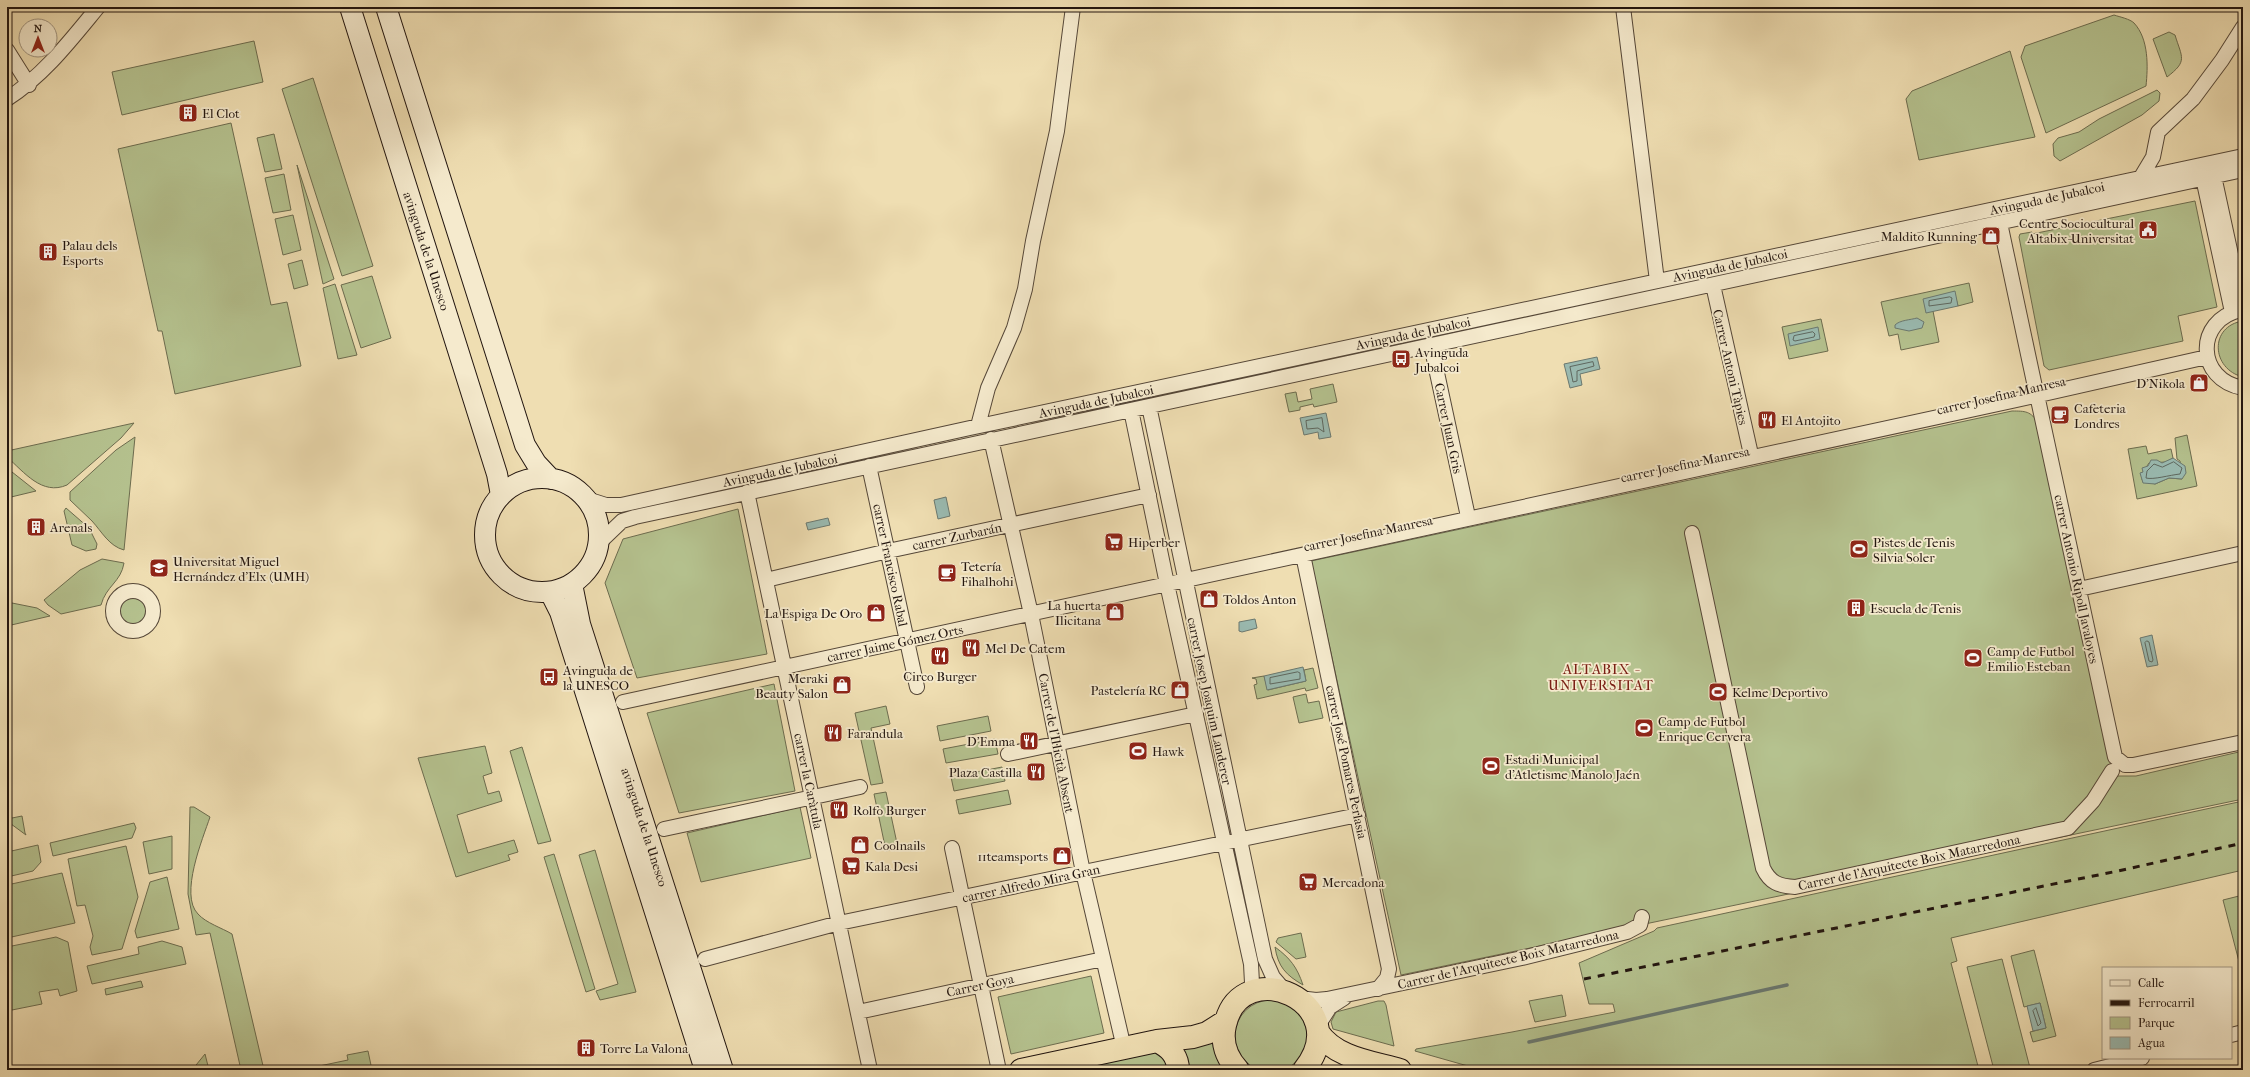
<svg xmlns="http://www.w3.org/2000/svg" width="2250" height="1077" font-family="'IM FELL French Canon',serif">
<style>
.green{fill:#b5c28f;stroke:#6c6c4f}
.water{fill:#9abbb2;stroke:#6a7971}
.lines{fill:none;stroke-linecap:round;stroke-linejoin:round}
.shore{stroke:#5e6860;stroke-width:1}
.stream{stroke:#6a7971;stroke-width:3.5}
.street-casing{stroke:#554738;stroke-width:16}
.secondary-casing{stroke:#22150f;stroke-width:22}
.highway-casing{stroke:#22150f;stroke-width:24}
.street{stroke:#f5eacd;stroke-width:14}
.secondary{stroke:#f5eacd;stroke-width:20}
.highway{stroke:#efdeb2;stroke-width:22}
.rail{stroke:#22150f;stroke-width:3;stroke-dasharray:7 7;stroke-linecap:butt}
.labels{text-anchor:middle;stroke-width:3.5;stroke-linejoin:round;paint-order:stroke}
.poi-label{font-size:13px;fill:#22150f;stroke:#f5eacd;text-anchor:start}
.street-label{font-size:13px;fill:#22150f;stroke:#f5eacd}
.neighbourhood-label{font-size:14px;letter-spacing:1px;fill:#7a1f14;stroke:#f5eacd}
</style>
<rect width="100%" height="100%" fill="#efdeb2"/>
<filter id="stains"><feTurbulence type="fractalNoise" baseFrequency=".005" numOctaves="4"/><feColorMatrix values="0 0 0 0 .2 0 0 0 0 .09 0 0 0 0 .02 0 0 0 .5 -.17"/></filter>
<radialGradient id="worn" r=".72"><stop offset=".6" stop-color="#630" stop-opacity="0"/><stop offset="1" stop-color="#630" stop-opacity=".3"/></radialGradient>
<path class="green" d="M2114,15C2120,17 2130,19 2134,23C2149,39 2148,67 2146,86L2046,133L2021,57L2025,46Z
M2169,32L2175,35C2182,58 2188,61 2167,77L2153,39Z
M254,41L263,82L122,115L112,72Z
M2010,51L2035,137L1919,160L1906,99L1912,91Z
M313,78L373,266L342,276L282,89Z
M2157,90L2160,93L2159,101L2142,115L2060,161L2054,156L2053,144L2058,138L2079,132L2099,119Z
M231,123L271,305L287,302L301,366L175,394L162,331H158L118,149Z
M274,134L282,169L265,172L257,138Z
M297,165L334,279L323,284Z
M284,174L291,210L273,213L265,178Z
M2195,201L2217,307L2178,316L2183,341L2049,370L2044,366L2019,237L2020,234L2032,232V234Z
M293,215L301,250L283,255L275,219Z
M302,260L308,285L294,289L288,264Z
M372,276L391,338L361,348L341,285Z
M1969,283L1973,302L1958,306L1954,291L1933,311L1939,342L1901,350L1898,334L1889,336L1881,302Z
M335,284L357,355L338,359L323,288Z
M1821,319L1828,351L1789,359L1782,327Z
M2243,321V377C2211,369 2209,326 2243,321Z
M1333,384L1337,402L1314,407L1313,404L1300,407V410L1289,412L1285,394L1296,392L1298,402L1312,399L1310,389Z
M2012,411C2025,411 2031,411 2038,423L2113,761V776H2136L2243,751V799L1401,975L1311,561Z
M134,423L121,438L67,485C42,496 24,472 7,457V451Z
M2187,435L2197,486L2137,499L2128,449L2146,446L2148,454L2171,449L2173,458L2166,462L2149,463L2143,472L2142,480L2155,484L2169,478L2182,479L2180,461L2177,459L2175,438Z
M135,437L124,550C109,546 102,532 92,521C85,514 77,507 70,500V492L116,450Z
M7,468L36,491L7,498Z
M66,508L89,528L97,544L96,549L86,551L72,545L64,511Z
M738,509L767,654L637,678L605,583L623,539Z
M102,559L124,563C121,582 106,586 101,605L61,614L48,605L44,600L80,570Z
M118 611a15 15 0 1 1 30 0a15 15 0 1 1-30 0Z
M7,602L37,608L50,616L7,626Z
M1313,668L1318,688L1306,691L1305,688L1257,699L1254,685L1257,684L1256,679L1252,678L1264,676L1268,690L1306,681L1304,670Z
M774,684L795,791L679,813L647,713Z
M1306,694L1308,703L1319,701L1323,718L1299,723L1293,697Z
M886,706L890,724L871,728L883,783L871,785L855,713Z
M988,716L991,731L940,741L937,726Z
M995,739L998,754L946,763L943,749Z
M485,746L492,773L483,776L488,794L499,791L502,801L457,815L468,853L514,840L518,852L508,855L510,860L456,877L418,758Z
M522,747L551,841L538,844L510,751Z
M1002,767L1005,781L954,791L951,777Z
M1008,790L1011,804L959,814L956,800Z
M886,792L898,848L886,851L874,794Z
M2243,801V870L1951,938L1957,961L1951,963L1979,1070H1482L1415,1051L1416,1049L1512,1032L1615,1012L1613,1004H1589L1579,963L1654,931L1657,928Z
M190,807H194L210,817C203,838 179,895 198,914C206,923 222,928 232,934L264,1070H241L210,933L196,935L188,894Z
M800,807L811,858L701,882L687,833Z
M22,816L25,833L26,835L7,821V819Z
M134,823L136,828L132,838L53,856L50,843Z
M172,836V869L149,874L143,842Z
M38,845L41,862L33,871L7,877V852Z
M126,846L138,897L122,949L92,955L90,947L93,936L85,905L77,906L68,859Z
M595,850L636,992L600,1000L596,991L618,984L579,855Z
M554,854L595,989L586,992L544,857Z
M62,873L75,923L7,938V885Z
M167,877L179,929L137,938L135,931L150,882Z
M2243,895V977L2223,900Z
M1301,933L1306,957L1296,959L1276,942L1278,938Z
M56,937L68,942L77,991L60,996L58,989L39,992L42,1004L7,1011V947Z
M162,941L182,947L186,964L92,984L87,966L139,954L138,947Z
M1275,947C1290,958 1297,967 1303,985C1286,975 1278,967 1275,947Z
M2034,950L2056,1036L2033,1042L2030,1032L2046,1028L2040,1003L2024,1007L2011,956Z
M2002,959L2030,1068L2021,1070H1994L1967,967Z
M1091,976L1104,1033L1011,1054L998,997Z
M141,981L143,987L106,995L105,989Z
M1562,995L1566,1016L1535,1022L1529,1001Z
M1235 1036a36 36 0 1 1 72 0a36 36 0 1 1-72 0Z
M1378,1001H1384L1386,1005L1394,1046L1333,1029L1331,1022L1336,1012Z
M1215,1035L1227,1070H1183L1177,1045Z
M1155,1047L1175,1070H1051Z
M368,1051L372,1070H300L348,1060L347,1055Z
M205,1054L209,1070H192Z"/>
<path class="water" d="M1955,291L1958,306L1926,313L1923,299Z
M1917,318L1924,322L1922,328L1909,331L1895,328V325C1900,320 1910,320 1917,318Z
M1818,327L1820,339L1790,346L1788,334Z
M1597,357L1600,369L1580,374L1582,385L1570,388L1564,364Z
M1326,413L1331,437L1319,439L1318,432L1304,435L1300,418Z
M2173,458L2185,466L2186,473L2182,479L2169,478L2155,484L2143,483L2140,473L2143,472L2142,468L2148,466L2151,460H2157L2162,463Z
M946,497L950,516L938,519L934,500Z
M828,518L830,525L808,530L806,523Z
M1255,619L1257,628L1242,632L1239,631V622Z
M2152,635L2158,665L2147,667L2140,638Z
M1303,667L1306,681L1267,690L1264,676Z
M2040,1003L2046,1028L2033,1031L2027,1006Z"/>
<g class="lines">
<path class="shore" d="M1950,297L1952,298L1951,303L1929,306V301Z
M1813,332L1815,334L1814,337L1795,341L1793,340L1794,336Z
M1593,362L1594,366L1577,371V381L1573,382L1570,367Z
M1322,418L1324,432L1318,428L1307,429L1306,421Z
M2174,462L2182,468L2180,474C2170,475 2153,480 2146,478L2147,471L2154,464L2162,467Z
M2147,641L2149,642L2153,660L2152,662L2149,661L2145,643Z
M1298,672L1300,673V679L1270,684V678Z
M2036,1008L2041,1023L2038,1026L2033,1011Z"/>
<path class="stream" d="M1529,1042L1787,985"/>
<defs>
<path id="street" d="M1623,7L1657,281
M7,50L29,85
M7,99C44,75 70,41 98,7
M2214,176L2243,310
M2141,177L2153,157L2158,132L2193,99L2222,60L2243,27
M2203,178L2232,312
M2000,223L2035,387
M1713,285L1750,450
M2241,310C2194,320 2196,380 2243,388
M1431,345L1467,512
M2037,395L2115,757L2125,765H2133L2243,742
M1149,406L1265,959L1273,977L1285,991
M1131,410L1167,584L1251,964L1252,983L1249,994
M978,426L988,388L1014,328L1025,289L1033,241L1057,131L1073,7
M991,439L1031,614L1083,872L1124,1048
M869,466L917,687
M747,492L870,1070
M584,498L606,505H621L970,428L2243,156
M1692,533L1763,868C1770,883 1779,886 1795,887L2068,828L2093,801L2112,771
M598,544L622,521L635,517L2243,170
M1303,555L1389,969L1387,978L1378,989
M766,580L888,551L1149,495
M2079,589L2243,553
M113 611a20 20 0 1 1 40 0a20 20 0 1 1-40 0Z
M623,702L2012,401L2207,357
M1008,754L1196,714
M664,829L860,787
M952,848L998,1066
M705,959L839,923L1358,815
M1299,998L1316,1000L1327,999L1522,958L1627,932L1640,925L1642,917
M858,1012L1103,959
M1317,1027L1330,1007L1344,998
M2231,1035L2243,1032
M2094,1070L2142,1058"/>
<path id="secondary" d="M350,7L497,474L501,495
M386,7L525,445L536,463L551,479
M485 535a57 57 0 1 1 114 0a57 57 0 1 1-114 0Z
M572,584L580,624L723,1070
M550,592L560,612L705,1070"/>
<path id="highway" d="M1318,1032C1335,1058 1372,1062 1400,1070
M1157,1041C1169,1047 1178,1055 1178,1070
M1021,1070L1157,1041L1193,1037L1207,1033L1226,1021
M1238,1070C1226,1057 1221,1042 1225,1025C1241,952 1358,1002 1304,1070"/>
</defs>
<use href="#street" class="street-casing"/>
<use href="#secondary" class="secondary-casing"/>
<use href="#highway" class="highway-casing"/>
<use href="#street" class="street"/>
<use href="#secondary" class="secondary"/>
<use href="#highway" class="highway"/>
<path class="rail" d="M1584,979L2118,871L2243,843"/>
</g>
<defs>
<symbol id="building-square" viewBox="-11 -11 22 22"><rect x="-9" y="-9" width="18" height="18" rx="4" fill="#8f2418" stroke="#f5eacd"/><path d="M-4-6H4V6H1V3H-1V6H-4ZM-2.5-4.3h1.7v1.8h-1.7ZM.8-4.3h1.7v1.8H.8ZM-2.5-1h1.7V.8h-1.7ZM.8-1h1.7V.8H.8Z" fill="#fff"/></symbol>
<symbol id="civic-square" viewBox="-11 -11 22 22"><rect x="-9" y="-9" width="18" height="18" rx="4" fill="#8f2418" stroke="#f5eacd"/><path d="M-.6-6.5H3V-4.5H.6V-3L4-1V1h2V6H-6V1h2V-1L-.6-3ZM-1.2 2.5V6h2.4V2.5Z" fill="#fff"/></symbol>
<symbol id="shop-square" viewBox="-11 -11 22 22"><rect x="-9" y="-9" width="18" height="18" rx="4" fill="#8f2418" stroke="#f5eacd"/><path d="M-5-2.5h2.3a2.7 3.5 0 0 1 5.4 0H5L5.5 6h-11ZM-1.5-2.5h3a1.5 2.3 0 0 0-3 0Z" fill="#fff"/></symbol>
<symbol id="bus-square" viewBox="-11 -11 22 22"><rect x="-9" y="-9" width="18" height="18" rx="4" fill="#8f2418" stroke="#f5eacd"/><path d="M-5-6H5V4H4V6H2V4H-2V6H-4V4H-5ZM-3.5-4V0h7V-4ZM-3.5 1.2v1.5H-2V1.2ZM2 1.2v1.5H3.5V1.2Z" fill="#fff"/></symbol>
<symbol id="cafe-square" viewBox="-11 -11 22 22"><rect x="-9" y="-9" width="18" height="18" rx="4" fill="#8f2418" stroke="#f5eacd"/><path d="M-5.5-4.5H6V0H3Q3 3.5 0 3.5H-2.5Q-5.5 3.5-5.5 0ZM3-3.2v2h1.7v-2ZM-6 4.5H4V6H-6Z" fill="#fff"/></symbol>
<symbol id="restaurant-square" viewBox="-11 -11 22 22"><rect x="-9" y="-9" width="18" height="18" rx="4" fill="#8f2418" stroke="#f5eacd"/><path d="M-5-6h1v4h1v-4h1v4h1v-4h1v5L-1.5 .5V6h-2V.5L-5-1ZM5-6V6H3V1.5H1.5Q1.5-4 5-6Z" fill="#fff"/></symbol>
<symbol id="supermarket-square" viewBox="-11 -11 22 22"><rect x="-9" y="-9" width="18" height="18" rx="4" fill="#8f2418" stroke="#f5eacd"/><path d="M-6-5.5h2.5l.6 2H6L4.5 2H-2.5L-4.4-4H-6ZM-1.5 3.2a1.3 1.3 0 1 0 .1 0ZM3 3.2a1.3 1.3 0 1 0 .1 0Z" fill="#fff"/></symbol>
<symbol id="stadium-square" viewBox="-11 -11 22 22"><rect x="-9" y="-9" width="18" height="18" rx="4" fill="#8f2418" stroke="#f5eacd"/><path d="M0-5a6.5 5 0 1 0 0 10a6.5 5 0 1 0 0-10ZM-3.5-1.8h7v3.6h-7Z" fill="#fff"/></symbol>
<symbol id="university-square" viewBox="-11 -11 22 22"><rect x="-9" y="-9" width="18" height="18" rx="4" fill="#8f2418" stroke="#f5eacd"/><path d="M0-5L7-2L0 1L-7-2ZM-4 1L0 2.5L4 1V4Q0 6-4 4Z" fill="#fff"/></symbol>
</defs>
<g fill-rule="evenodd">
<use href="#building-square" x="177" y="102" width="22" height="22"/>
<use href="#civic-square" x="2137" y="219" width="22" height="22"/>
<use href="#shop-square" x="1980" y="225" width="22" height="22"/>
<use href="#building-square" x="37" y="241" width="22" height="22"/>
<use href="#bus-square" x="1390" y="348" width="22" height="22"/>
<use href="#shop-square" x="2188" y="372" width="22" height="22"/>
<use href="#cafe-square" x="2049" y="404" width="22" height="22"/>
<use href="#restaurant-square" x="1756" y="409" width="22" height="22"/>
<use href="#building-square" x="25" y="516" width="22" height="22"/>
<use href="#supermarket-square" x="1103" y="531" width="22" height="22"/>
<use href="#stadium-square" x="1848" y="538" width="22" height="22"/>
<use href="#university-square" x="148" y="557" width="22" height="22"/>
<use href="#cafe-square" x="936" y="562" width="22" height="22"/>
<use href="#shop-square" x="1198" y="588" width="22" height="22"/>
<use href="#building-square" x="1845" y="597" width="22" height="22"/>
<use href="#shop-square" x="1104" y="601" width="22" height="22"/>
<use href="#shop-square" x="865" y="602" width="22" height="22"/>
<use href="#restaurant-square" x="960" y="637" width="22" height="22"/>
<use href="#restaurant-square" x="929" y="645" width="22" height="22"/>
<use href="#stadium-square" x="1962" y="647" width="22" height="22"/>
<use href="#bus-square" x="538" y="666" width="22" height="22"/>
<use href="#shop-square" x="831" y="674" width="22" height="22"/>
<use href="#shop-square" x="1169" y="679" width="22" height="22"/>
<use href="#stadium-square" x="1707" y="681" width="22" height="22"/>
<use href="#stadium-square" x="1633" y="717" width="22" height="22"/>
<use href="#restaurant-square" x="822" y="722" width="22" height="22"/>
<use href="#restaurant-square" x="1018" y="730" width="22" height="22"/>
<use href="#stadium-square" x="1127" y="740" width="22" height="22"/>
<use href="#stadium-square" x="1480" y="755" width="22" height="22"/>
<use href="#restaurant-square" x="1025" y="761" width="22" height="22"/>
<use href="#restaurant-square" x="828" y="799" width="22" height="22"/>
<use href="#shop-square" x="849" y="834" width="22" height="22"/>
<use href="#shop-square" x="1051" y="845" width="22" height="22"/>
<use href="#supermarket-square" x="840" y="855" width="22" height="22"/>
<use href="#supermarket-square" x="1297" y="871" width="22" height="22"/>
<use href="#building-square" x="575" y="1037" width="22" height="22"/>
</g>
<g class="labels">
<g class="poi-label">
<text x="202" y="118">El Clot</text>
<text x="2134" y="228" text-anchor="end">Centre Sociocultural<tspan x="2134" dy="15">Altabix-Universitat</tspan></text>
<text x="1977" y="241" text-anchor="end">Maldito Running</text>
<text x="62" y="250">Palau dels<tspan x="62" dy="15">Esports</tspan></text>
<text x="1415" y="357">Avinguda<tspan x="1415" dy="15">Jubalcoi</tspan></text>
<text x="2185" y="388" text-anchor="end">D'Nikola</text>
<text x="2074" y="413">Cafeteria<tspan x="2074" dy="15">Londres</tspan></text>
<text x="1781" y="425">El Antojito</text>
<text x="50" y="532">Arenals</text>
<text x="1128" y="547">Hiperber</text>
<text x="1873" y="547">Pistes de Tenis<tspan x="1873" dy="15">Silvia Soler</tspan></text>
<text x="173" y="566">Universitat Miguel<tspan x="173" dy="15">Hernández d'Elx (UMH)</tspan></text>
<text x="961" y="571">Tetería<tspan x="961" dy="15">Fihalhohi</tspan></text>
<text x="1223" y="604">Toldos Anton</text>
<text x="1101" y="610" text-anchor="end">La huerta<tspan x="1101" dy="15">Ilicitana</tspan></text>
<text x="1870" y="613">Escuela de Tenis</text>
<text x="862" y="618" text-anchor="end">La Espiga De Oro</text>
<text x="985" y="653">Mel De Catem</text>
<text x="1987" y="656">Camp de Futbol<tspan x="1987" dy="15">Emilio Esteban</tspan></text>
<text x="563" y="675">Avinguda de<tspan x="563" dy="15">la UNESCO</tspan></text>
<text x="940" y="681" text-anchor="middle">Circo Burger</text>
<text x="828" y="683" text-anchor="end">Meraki<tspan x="828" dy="15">Beauty Salon</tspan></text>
<text x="1166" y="695" text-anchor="end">Pastelería RC</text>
<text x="1732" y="697">Kelme Deportivo</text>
<text x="1658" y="726">Camp de Futbol<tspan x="1658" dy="15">Enrique Cervera</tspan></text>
<text x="847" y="738">Farandula</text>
<text x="1015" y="746" text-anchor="end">D'Emma</text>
<text x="1152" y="756">Hawk</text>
<text x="1505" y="764">Estadi Municipal<tspan x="1505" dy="15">d'Atletisme Manolo Jaén</tspan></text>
<text x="1022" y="777" text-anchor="end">Plaza Castilla</text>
<text x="853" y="815">Rolfo Burger</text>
<text x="874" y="850">Coolnails</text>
<text x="1048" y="861" text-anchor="end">11teamsports</text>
<text x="865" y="871">Kala Desi</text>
<text x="1322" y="887">Mercadona</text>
<text x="600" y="1053">Torre La Valona</text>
</g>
<g class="street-label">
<text transform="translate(2047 198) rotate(-12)" y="5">Avinguda de Jubalcoi</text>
<text transform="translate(427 251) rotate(72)" y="5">avinguda de la Unesco</text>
<text transform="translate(1730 265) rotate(-12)" y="5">Avinguda de Jubalcoi</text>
<text transform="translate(1413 333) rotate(-12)" y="5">Avinguda de Jubalcoi</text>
<text transform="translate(1731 367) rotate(77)" y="5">Carrer Antoni Tàpies</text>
<text transform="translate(2001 395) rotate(-13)" y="5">carrer Josefina Manresa</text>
<text transform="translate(1096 401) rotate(-12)" y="5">Avinguda de Jubalcoi</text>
<text transform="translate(1449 428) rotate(78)" y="5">Carrer Juan Gris</text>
<text transform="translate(1685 464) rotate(-12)" y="5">carrer Josefina Manresa</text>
<text transform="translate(780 470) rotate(-12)" y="5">Avinguda de Jubalcoi</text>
<text transform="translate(1368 533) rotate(-12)" y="5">carrer Josefina Manresa</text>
<text transform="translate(957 536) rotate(-12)" y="5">carrer Zurbarán</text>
<text transform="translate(891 565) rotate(78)" y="5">carrer Francisco Rabal</text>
<text transform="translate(2077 579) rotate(78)" y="5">carrer Antonio Ripoll Javaloyes</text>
<text transform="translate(895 643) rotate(-12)" y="5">carrer Jaime Gómez Orts</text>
<text transform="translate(1210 701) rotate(78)" y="5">carrer Josep Joaquim Landerer</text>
<text transform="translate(1057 743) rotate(79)" y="5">Carrer de l'Il·licità Absent</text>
<text transform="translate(1347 762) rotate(78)" y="5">carrer José Pomares Perlasia</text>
<text transform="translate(809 781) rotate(78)" y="5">carrer la Caràtula</text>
<text transform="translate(645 827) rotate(72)" y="5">avinguda de la Unesco</text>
<text transform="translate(1909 862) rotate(-12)" y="5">Carrer de l'Arquitecte Boix Matarredona</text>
<text transform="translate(1031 883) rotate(-12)" y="5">carrer Alfredo Mira Gran</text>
<text transform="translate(1508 959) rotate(-13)" y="5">Carrer de l'Arquitecte Boix Matarredona</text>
<text transform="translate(980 985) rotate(-12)" y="5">Carrer Goya</text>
</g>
<g class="neighbourhood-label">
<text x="1601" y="674">ALTABIX -<tspan x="1601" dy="16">UNIVERSITAT</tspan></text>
</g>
</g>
<rect width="2250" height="1077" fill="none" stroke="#efdeb2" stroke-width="24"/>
<rect x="8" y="8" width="2234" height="1061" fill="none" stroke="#22150f" stroke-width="2"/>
<rect x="12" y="12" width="2226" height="1053" fill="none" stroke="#22150f"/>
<rect x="2102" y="967" width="130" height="92" fill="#f5eacd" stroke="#a19581"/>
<rect x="2110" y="980" width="20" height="6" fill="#f5eacd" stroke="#a19581"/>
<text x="2138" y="987" font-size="12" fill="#22150f">Calle</text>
<rect x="2110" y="1000" width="20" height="6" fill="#22150f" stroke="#a19581"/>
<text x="2138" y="1007" font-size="12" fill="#22150f">Ferrocarril</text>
<rect x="2110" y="1017" width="20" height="12" fill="#b5c28f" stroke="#a19581"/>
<text x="2138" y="1027" font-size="12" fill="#22150f">Parque</text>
<rect x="2110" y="1037" width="20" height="12" fill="#9abbb2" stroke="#a19581"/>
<text x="2138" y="1047" font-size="12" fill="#22150f">Agua</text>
<g transform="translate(38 38)"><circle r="19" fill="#f5eacd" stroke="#a19581"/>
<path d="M0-3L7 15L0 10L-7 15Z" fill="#8f2418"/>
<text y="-6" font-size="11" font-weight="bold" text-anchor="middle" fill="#22150f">N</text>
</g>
<rect width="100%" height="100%" filter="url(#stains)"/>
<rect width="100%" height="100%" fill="url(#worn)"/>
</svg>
